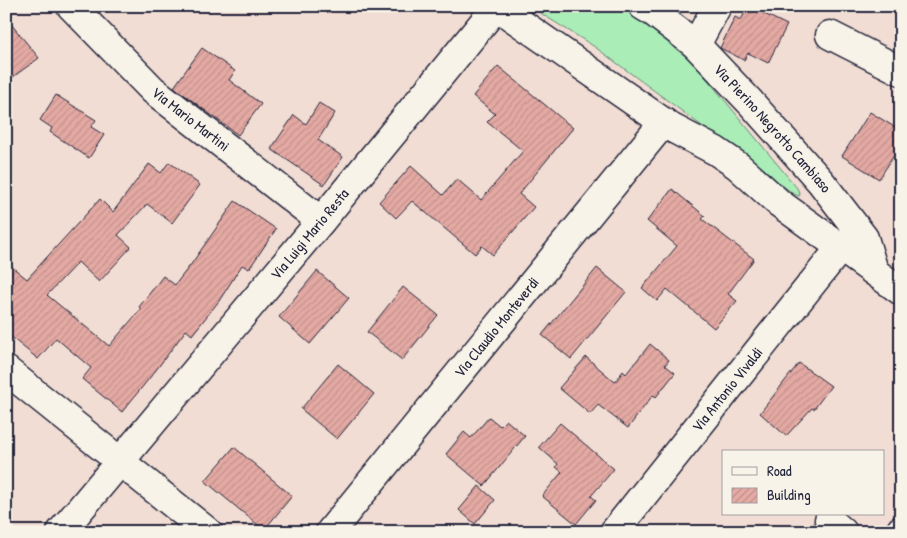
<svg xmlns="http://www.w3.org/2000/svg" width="907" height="538" font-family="'Patrick Hand',sans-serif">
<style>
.grass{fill:#aaedb7;stroke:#668879}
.building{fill:url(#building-hatch);stroke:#22223b}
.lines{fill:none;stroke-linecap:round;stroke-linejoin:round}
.minor-casing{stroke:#22223b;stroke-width:31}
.minor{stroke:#f7f3e8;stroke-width:28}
.labels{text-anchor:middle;stroke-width:4;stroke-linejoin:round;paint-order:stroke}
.street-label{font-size:15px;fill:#22223b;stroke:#f7f3e8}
</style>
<defs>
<pattern id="building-hatch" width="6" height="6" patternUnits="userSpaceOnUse" patternTransform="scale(1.25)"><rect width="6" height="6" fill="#e4a9a3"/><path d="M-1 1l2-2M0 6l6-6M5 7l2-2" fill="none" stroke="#c3918d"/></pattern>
</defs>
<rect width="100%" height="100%" fill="#f1ddd3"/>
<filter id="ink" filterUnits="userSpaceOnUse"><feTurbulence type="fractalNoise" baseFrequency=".02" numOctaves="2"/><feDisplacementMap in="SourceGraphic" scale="10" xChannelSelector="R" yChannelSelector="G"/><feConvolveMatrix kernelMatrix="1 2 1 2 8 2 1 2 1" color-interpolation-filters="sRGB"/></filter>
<g filter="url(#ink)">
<path class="grass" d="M529,6H618L641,18L680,50L703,74L797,188L800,195L799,196L794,194L595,47Z"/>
<path class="building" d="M748,6L787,25L768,63L748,53L744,60L720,48L735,17L741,20Z
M6,18L39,58L6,82Z
M202,48L235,71L229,80L261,104L238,135L174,87Z
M498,66L573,128L519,194L534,207L493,255L482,246L475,254L412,201L396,218L379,202L411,166L443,195L457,179L481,200L523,151L487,122L495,114L473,96Z
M56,95L96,120L91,127L104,135L89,158L50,132L52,128L40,120Z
M319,103L335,113L318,140L343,157L324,185L271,149L294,115L306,124Z
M870,112L901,131V144L879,179L842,156Z
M169,162L200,185L172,223L147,204L118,235L131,247L99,282L78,262L47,295L109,346L141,309L139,307L163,276L175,285L192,263L235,201L276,229L249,269L242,265L219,301L192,335L186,330L156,370L122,412L82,379L91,368L56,338L38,359L6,333V262L27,279L100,199L113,212L149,164L161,173Z
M672,189L705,216L702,219L754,259L728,294L737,301L714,328L667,289L657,301L642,288L677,246L647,221Z
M597,268L626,292L571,359L542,335Z
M317,271L349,298L310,344L279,317Z
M403,287L438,315L402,360L367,332Z
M650,344L669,360L665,365L675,373L656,397L653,395L628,428L598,405L590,414L559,388L586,357L615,382L623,371L626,374Z
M799,363L831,386L814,409L812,408L786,436L760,413Z
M338,364L374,394L337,439L301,409Z
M489,417L500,426L506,420L525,436L484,486L446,454L464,432L471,438Z
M560,423L614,469L591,496L596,500L576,524L542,496L562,472L556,467L558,464L539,447Z
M234,447L292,496L264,530L205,481Z
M479,486L495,500L475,524L459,510Z"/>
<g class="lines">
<defs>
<g id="minor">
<path id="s1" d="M71,6L153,90L321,221"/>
<path d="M496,6L672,128L716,151L738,166L779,203L901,291"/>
<path id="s2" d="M643,6L653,12L696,45L751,103L821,182L864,238L874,271"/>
<path d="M830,35L901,71"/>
<path d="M696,45L717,6"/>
<path d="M6,370L208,532"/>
<path d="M829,520L843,532"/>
<path id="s3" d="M61,532L321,221L497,6"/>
<path id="s4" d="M330,532L664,122"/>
<path id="s5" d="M614,532L841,247"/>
<path d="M900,532L901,530"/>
</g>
</defs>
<use href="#minor" class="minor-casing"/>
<use href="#minor" class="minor"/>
</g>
</g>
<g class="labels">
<g class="street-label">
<text dy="5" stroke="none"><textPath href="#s1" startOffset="165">Via Mario Martini</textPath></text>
<text dy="5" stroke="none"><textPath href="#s2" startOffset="179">Via Pierino Negrotto Cambiaso</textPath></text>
<text dy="5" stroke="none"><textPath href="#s3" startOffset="388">Via Luigi Mario Resta</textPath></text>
<text dy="5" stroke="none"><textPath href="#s4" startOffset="264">Via Claudio Monteverdi</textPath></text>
<text dy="5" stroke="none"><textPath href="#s5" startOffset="182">Via Antonio Vivaldi</textPath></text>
</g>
</g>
<rect width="907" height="538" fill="none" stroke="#f7f3e8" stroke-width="25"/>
<rect x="12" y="12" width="882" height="513" fill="none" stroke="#22223b" stroke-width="2" filter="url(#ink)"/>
<rect x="722" y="450" width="162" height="65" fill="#f7f3e8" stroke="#a29fa3"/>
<rect x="732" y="467" width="25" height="8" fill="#f7f3e8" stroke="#a29fa3"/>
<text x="767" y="476" font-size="15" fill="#22223b">Road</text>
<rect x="732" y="488" width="25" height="15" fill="url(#building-hatch)" stroke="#a29fa3"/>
<text x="767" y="500" font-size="15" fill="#22223b">Building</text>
</svg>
